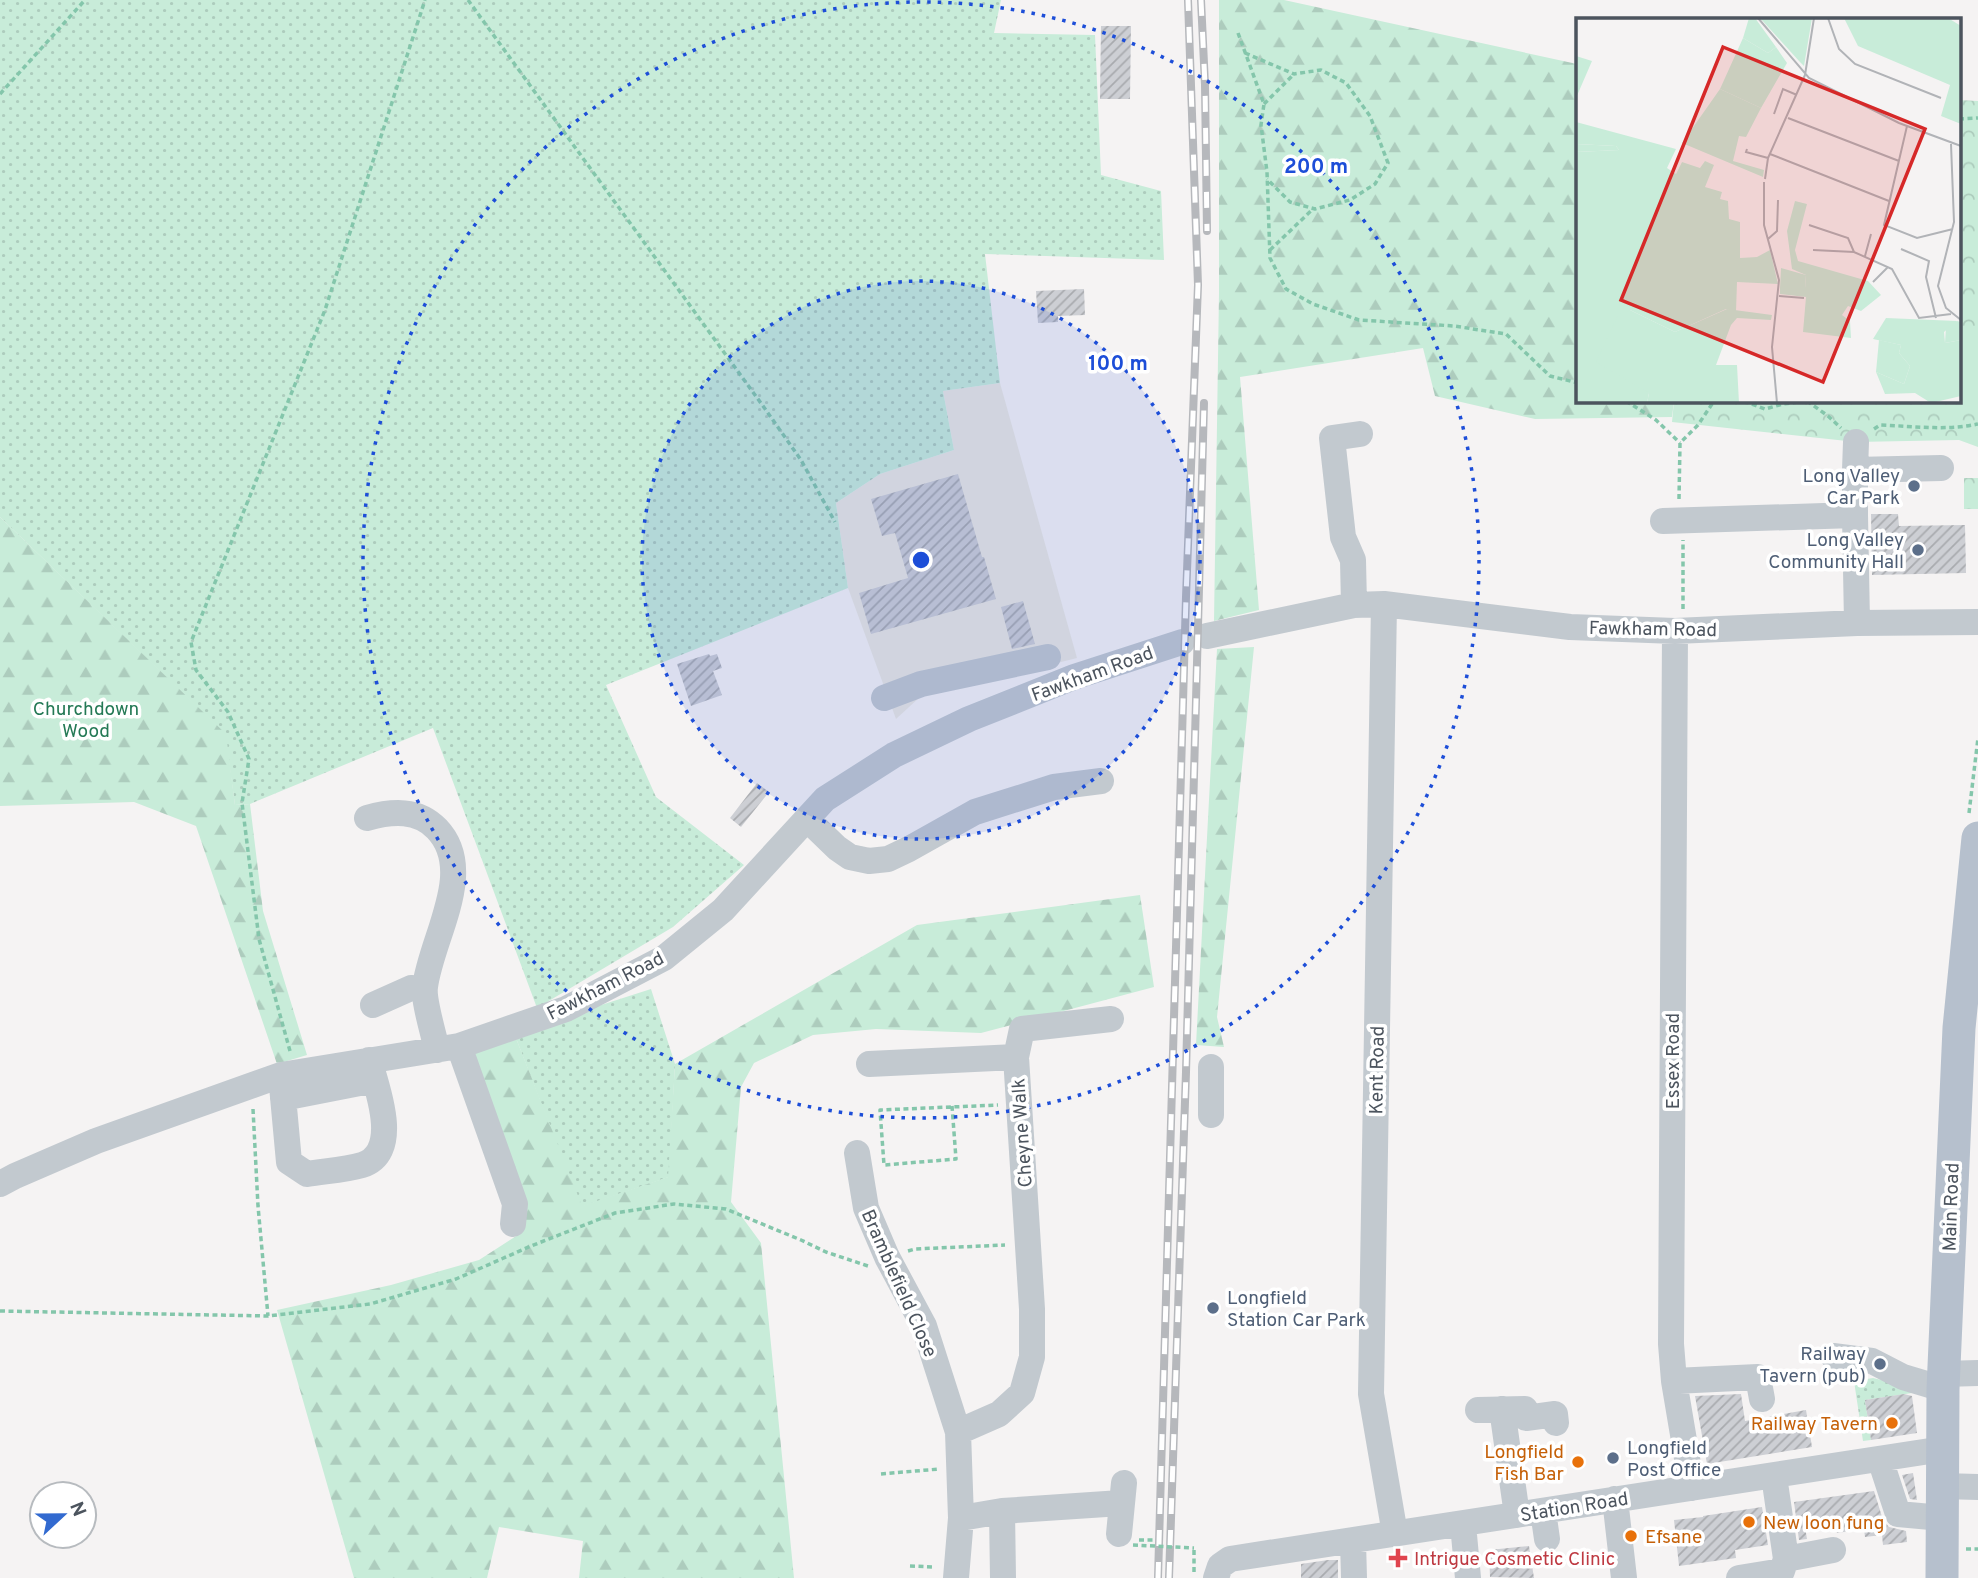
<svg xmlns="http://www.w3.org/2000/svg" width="1978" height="1578" font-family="Overpass,sans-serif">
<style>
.commercial{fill:#eae8e1}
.grass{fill:url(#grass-dots)}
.forest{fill:url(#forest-firs)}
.park{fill:url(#park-crowns)}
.pitch{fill:#c8ecd9}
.building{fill:url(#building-hatch)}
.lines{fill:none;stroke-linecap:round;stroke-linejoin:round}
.path{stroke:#84c6ab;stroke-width:3.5;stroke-dasharray:5 3.5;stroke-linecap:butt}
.minor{stroke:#c2c9cf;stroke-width:26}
.major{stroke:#b6c0cd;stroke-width:33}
.rail-casing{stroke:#b6b8bc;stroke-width:8}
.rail{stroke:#fff;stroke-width:5;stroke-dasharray:16;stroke-linecap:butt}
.path-bridge{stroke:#84c6ab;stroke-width:3.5;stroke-dasharray:5 3.5;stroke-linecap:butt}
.ring{fill:none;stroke:#1d4ed8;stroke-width:3.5;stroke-dasharray:3.5 7}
.service-dot{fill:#5c6f8a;stroke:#fff;stroke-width:2.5}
.food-dot{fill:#e8710a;stroke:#fff;stroke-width:2.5}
.health-dot{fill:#e0444e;stroke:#fff;stroke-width:2.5}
.labels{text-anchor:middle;stroke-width:7;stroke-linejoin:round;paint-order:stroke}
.service-label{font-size:19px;fill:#4e5e75;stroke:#fff;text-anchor:end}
.street-label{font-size:19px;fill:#4c545e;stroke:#fff}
.park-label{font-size:19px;fill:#247955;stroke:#fff}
.food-label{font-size:19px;fill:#c56008;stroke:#fff;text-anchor:end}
.health-label{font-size:19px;fill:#be3a42;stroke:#fff;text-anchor:start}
.inset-road{fill:none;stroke:#b1b3b7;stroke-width:2}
.view{fill:#d62828;fill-opacity:0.15;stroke:#d62828;stroke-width:3.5}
.inset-edge{fill:none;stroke:#4c545e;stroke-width:3.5}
.centre{fill:#1d4ed8;stroke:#fff;stroke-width:3.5}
.ring-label{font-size:21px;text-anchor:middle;font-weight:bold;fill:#1d4ed8;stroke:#fff;stroke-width:7;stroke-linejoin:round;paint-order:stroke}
</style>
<defs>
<pattern id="grass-dots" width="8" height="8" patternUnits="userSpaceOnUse" patternTransform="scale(1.75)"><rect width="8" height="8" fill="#c8ecd9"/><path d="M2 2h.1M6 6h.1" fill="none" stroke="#adccbd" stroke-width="1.8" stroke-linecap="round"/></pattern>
<pattern id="forest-firs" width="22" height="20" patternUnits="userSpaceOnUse" patternTransform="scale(1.75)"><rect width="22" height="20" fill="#c8ecd9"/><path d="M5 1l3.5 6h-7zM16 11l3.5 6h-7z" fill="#adccbd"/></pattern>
<pattern id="park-crowns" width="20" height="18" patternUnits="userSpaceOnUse" patternTransform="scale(1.75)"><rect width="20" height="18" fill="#c8ecd9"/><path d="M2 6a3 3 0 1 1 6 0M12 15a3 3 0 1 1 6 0" fill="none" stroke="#adccbd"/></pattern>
<pattern id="building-hatch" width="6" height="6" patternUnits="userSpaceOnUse" patternTransform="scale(1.75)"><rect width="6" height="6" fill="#cdcfd4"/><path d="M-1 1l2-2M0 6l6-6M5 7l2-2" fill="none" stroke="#a9abaf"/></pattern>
</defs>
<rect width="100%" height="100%" fill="#f5f3f3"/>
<path class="commercial" d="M1000,383L1077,658L920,697L896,719L848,588L836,503L880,474L954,450L943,391Z"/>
<path class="grass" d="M0,0H1001L994,33L1095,35L1101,175L1161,191L1164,260L985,254L1000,383L943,391L954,450L880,474L836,503L848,588L606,685L656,797L744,865L673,927L537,1008L433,728L250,804L235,805L225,734L0,517Z
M651,989L675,1064L669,1177L581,1207L514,1033Z
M1873,1378L1911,1387L1912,1393L1865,1400L1871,1440L1863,1441L1854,1381Z"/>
<path class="forest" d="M1219,0H1284L1577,64V401H1674L1672,417L1535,419L1435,396L1423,348L1240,377L1259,610L1214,621L1219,293Z
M0,517L226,734L235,805L250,804L263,911L307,1055L277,1064L196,826L134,802L0,806Z
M1254,647L1217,1017L1224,1047L1196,1045L1217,649Z
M1140,895L1154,987L981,1033L876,1029L813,1035L754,1063L741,1087L731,1202L761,1243L794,1578H579L583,1541L499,1527L487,1578H354L277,1310L391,1285L479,1260L521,1233L474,1053L514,1033L582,1206L668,1177L675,1064L917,925Z"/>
<path class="park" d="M1959,100L1978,101V447L1959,440L1856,442L1672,422L1674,401H1959Z
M1964,478H1978V509H1964Z"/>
<path class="pitch" d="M1959,342L1978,343V394H1959Z"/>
<path class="building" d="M1101,26H1131L1130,99H1100Z
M1084,289L1085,315L1058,316V322L1038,323L1036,291Z
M958,474L982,557H984L996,599L871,634L859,593L908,578L895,533L882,536L871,499Z
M1871,514H1898L1899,526L1965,525L1966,573L1872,575Z
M1023,601L1035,644L1012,649L1001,607Z
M709,654L710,656L717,654L722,668L713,671L722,695L691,706L677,664Z
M757,783L769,792L741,827L730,818Z
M1741,1394L1745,1421L1806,1410L1812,1447L1707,1464L1695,1396Z
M1904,1394L1912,1396L1917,1433L1871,1440L1865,1400Z
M1913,1473L1917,1500L1910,1499L1902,1475Z
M1874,1491L1883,1520L1889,1527L1906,1531L1907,1542L1883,1545L1882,1535L1865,1537L1864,1529L1837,1533L1835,1521L1805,1527L1807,1539L1799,1540L1794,1502Z
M1762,1507L1768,1545L1735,1550L1736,1558L1679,1566L1674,1520L1703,1517V1516Z
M1529,1546L1534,1578L1490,1577L1489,1550Z
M1328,1560H1338V1578H1301V1564Z"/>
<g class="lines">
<path class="path" d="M468,0L763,406L801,460L835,522
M1238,33L1264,104L1261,125L1267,172L1270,258L1286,289L1313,304L1359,320L1454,326L1506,334L1550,376L1574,382H1577
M1245,53L1294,74L1321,70L1346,83L1370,116L1388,163L1375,184L1350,200L1315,209L1290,202L1267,179
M0,94L85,0
M1264,104L1294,74
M1959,119L1978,118
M1270,250L1314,208
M1626,401L1656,420L1680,443
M1744,401L1765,409L1783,404L1805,401
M1807,401L1828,416L1841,428
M1874,429L1880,425C1913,426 1945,431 1978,424
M1679,499L1680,443L1698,425L1714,401
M1683,609V540
M1969,813L1978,738
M290,1051L259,939L242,803L249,759L228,712L196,670L191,642L325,310L425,0
M952,1106L956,1159L884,1165L880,1110L998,1105
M253,1109L258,1206L268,1316
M908,1251L915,1249L1005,1245
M0,1311L268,1316L370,1304L456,1279L531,1246L615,1213L674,1204L726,1209L801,1240L826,1252L868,1266
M881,1474L939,1469
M1139,1540H1155
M1966,1549H1978
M910,1566L934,1567
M1194,1572V1548"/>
<path class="minor" d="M1855,470L1856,442
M1855,515V470L1941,468
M1663,521L1855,515L1857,623
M1384,604L1371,1394L1395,1534
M1354,605L1353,560L1343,537L1332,438L1360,434
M1675,631L1671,1344L1674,1381L1692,1488
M1207,636L1354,605L1384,604L1570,627L1675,631L1857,623L1978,622
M884,698L921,684L1048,657
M367,818C392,811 418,809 437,829C477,871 431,938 425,987C423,1000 434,1035 437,1050
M807,819L837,848L850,857L869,861L888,859L909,849L975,812L1054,787L1101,781
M373,1005L411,988L424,989
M459,1046L515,1204L513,1224
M869,1064L1016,1057
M1211,1067V1115
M281,1075L289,1162L307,1174C325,1171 345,1170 362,1165C402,1153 377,1087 369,1060
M283,1098L375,1080
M857,1153L866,1208L887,1257L924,1326L958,1432L961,1518L956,1578
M0,1184L15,1176L96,1141L281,1075L459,1046L566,1009L664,958L723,910L825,799L894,755L969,719L1074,677L1182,642
M1833,1356L1872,1361L1903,1377L1943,1389
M1943,1374L1978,1373
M1674,1381L1758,1377L1762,1399
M1502,1409L1517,1515
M1478,1410L1525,1409L1526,1418L1555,1414L1556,1423
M958,1432L999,1414L1022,1393L1032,1357V1309L1016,1057L1022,1029L1111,1019
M1880,1459L1898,1514L1942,1518
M1774,1476L1786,1559
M1942,1486L1978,1487
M1615,1499L1624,1578
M1002,1511L1003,1578
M1543,1511L1547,1539
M961,1518L1002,1511L1121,1503
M1463,1524L1468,1578
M1119,1534L1124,1483
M1353,1541L1354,1578
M1216,1578L1220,1566L1230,1559L1943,1449
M1739,1578L1782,1571L1786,1559L1833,1550"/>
<path class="major" d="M1942,1578L1943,1389L1959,1028L1978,838"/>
<defs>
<path id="rail" d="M1201,0L1205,85L1207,231
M1158,1578L1186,597L1198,285L1188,0
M1169,1578L1186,1072L1204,403"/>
</defs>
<use href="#rail" class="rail-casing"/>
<use href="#rail" class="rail"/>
<path class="path-bridge" d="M1133,1545L1194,1548"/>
</g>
<circle cx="921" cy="560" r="279" fill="#1d4ed8" fill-opacity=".12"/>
<g class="ring">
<circle cx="921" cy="560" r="279"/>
<circle cx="921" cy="560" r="558"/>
</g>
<g class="service-dot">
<circle cx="1914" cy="486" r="7"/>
<circle cx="1918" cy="550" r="7"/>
<circle cx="1213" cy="1308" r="7"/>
<circle cx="1880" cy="1364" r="7"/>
<circle cx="1613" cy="1458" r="7"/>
</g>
<g class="food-dot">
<circle cx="1892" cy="1423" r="7"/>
<circle cx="1578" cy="1462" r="7"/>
<circle cx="1749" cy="1522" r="7"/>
<circle cx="1631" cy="1536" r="7"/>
</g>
<path class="health-dot" d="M1394.5 1547.5h7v7h7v7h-7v7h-7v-7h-7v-7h7z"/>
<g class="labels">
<g class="service-label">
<text x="1900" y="482">Long Valley<tspan x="1900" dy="22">Car Park</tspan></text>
<text x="1904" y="546">Long Valley<tspan x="1904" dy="22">Community Hall</tspan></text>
<text x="1227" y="1304" text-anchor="start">Longfield<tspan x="1227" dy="22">Station Car Park</tspan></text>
<text x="1866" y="1360">Railway<tspan x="1866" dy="22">Tavern (pub)</tspan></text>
<text x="1627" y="1454" text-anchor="start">Longfield<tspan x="1627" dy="22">Post Office</tspan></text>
</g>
<g class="street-label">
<text transform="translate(1653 628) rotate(1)" y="7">Fawkham Road</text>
<text transform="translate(1092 673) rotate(-20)" y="7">Fawkham Road</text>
<text transform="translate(605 985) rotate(-27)" y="7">Fawkham Road</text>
<text transform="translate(1672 1061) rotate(-90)" y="7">Essex Road</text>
<text transform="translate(1376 1070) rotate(-89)" y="7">Kent Road</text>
<text transform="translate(1021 1133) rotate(-94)" y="7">Cheyne Walk</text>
<text transform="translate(1950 1207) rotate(-88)" y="7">Main Road</text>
<text transform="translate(900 1283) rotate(66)" y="7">Bramblefield Close</text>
<text transform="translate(1574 1506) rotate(-9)" y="7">Station Road</text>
</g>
<g class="park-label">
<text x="86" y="715">Churchdown<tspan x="86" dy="22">Wood</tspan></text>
</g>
<g class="food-label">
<text x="1878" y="1430">Railway Tavern</text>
<text x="1564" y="1458">Longfield<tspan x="1564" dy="22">Fish Bar</tspan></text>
<text x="1763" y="1529" text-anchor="start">New loon fung</text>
<text x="1645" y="1543" text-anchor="start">Efsane</text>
</g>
<g class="health-label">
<text x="1414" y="1565">Intrigue Cosmetic Clinic</text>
</g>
</g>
<g transform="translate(1576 18)">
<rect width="385" height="385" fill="#f5f3f3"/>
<path d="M173,0H179L200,29L192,35L167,20ZM184,0H236L228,48L223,43ZM268,0H372L385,8V106L365,98L374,67L282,28ZM0,104L100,131L91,150L100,156L106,144L124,150L129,143L138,147L129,169L146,174L144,181L152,183L153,201L164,204V240L181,239L194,232L202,266L161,264L160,294L150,291L99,314L54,292L73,375L71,385H0V134L43,132L40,128L0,126ZM205,250L230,257L229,270H204ZM381,303L385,304V322L369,325L370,309ZM303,322L325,327L323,335L334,348L328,366L300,354Z" fill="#c8ecd9"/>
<path d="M0,38L16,43L0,80ZM144,71L185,90L170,119L163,118L157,143L188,152L187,159L106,125ZM0,126L40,128L43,132L0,134ZM219,183L231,186L219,232L222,243L292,263L305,277L285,293L272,288L266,297L274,303L275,320L227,314L230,279L204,276V270H229L230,257L216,251L211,213ZM151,291L196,297L195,302L161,300L155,307L140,347H161L163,385H71L73,375L20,344L42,297L54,292L99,314ZM310,300L381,303L368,314L369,325L385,322V378L355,385L339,375L309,376L300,354L328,366L334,348L323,335L325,327L297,321Z" fill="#c8ecd9"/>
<path d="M167,20L192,35L200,29L211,45L185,90L144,71Z" fill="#c8ecd9"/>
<path class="inset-road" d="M182,0L233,60L323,105L385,128M252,0L263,31L279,46L365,80M229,57L238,0M198,96L207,71L221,77M212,100L323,143M331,108L308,207L341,220L377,211M375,126L378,204L362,268L370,290L385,302M171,131L170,134L192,140M194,136L313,183M189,161L192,140L229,57M188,164V207L203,262L196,329L201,385M233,207L272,220L278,234M192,221L201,213L202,182M325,231L353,243L350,259L360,300M237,232L278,234L316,251L343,300L375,296M289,238L295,216M297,264L312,249M203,278L228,280"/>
<path class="view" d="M147,29L349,111L247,364L45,282Z"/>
<rect width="385" height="385" class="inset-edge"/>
</g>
<circle cx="921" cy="560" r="10" class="centre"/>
<g class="ring-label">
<text x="1316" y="173">200 m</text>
<text x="1118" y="370">100 m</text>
</g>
<g transform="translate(63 1515) rotate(68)"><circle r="33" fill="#ffffff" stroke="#b7bbbf" stroke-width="2"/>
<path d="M0-5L12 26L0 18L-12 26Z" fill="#326ad0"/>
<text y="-10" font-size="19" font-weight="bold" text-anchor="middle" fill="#4c545e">N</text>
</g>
</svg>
